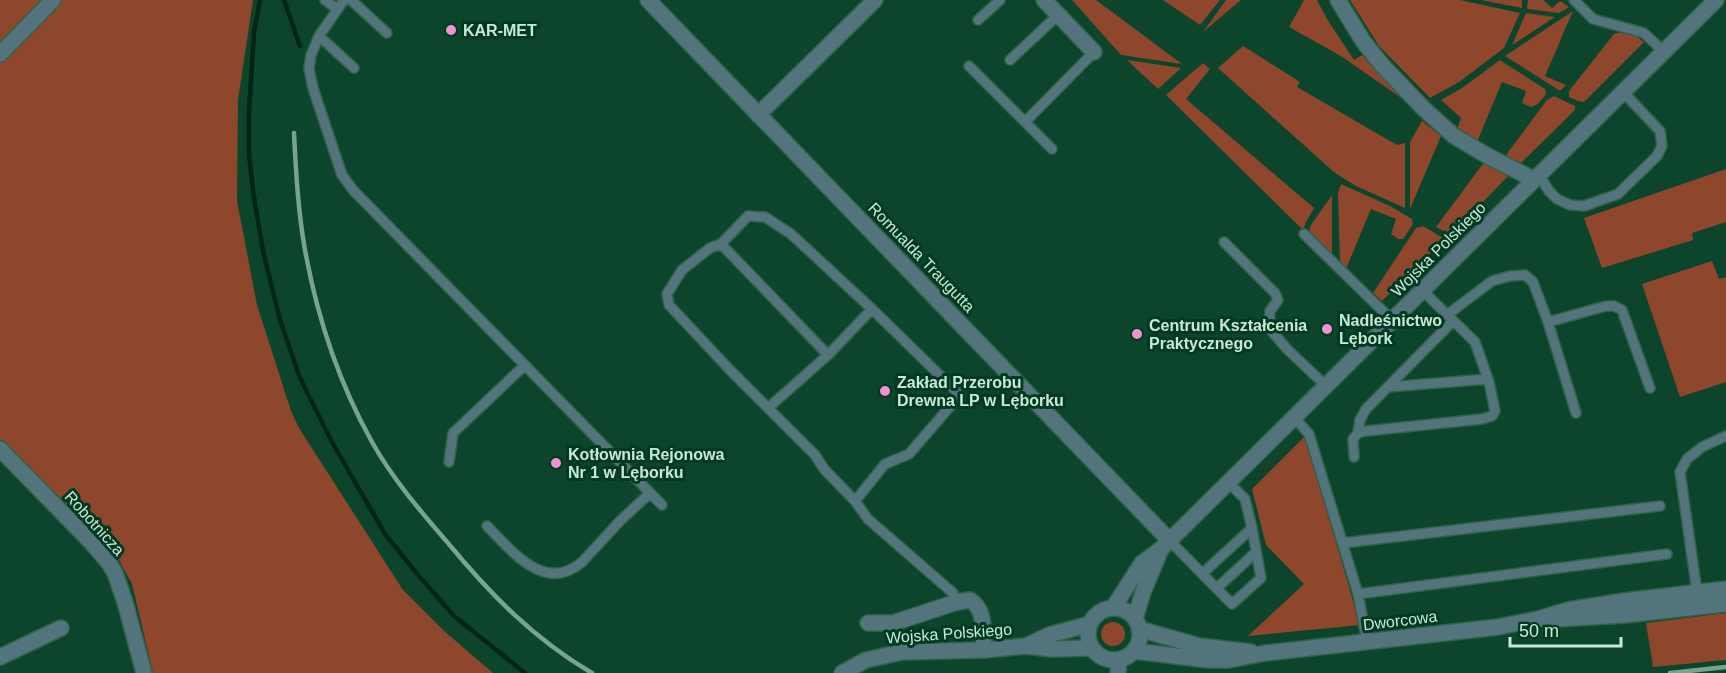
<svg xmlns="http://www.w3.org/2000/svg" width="1726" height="673" font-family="Helvetica,sans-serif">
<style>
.green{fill:#8e462d}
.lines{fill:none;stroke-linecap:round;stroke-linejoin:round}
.stream{stroke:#002514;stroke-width:4.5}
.service-casing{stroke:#2e634a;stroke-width:12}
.minor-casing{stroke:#2e634a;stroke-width:18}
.tertiary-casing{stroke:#2e634a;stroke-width:18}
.service{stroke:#53737d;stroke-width:9}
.minor{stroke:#53737d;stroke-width:15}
.tertiary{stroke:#53737d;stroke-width:15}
.rail{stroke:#78a38d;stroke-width:4.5}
.poi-dot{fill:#f391d5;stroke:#003a22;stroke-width:2}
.labels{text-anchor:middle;stroke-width:6;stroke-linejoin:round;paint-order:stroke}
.poi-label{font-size:16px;font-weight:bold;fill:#c7e9d5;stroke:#003a22;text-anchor:start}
.street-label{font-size:16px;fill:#c7e9d5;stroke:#003a22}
</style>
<rect width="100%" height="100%" fill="#0c452c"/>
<path class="green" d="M0,0H253L238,100L237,201L257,305L291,411L299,428L403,590L443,630L493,673H153L132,584L112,547L91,542L0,449Z
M1072,0H1096L1182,64L1121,55Z
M1163,0H1220L1200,25Z
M1226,0H1241L1203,32Z
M1304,0H1317L1327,19L1354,60L1362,55L1404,100L1341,56L1289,27Z
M1350,0H1460L1520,13L1504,48L1459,82L1430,98L1379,46Z
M1480,0H1522V8L1481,0Z
M1528,0H1543L1552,8L1560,1L1569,7L1559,13L1527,9Z
M1573,11L1545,76L1566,85L1560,91L1505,56Z
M1526,13L1555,17L1512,45Z
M1622,32L1637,37L1644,42L1584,102L1578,101L1569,97V91L1614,34Z
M1243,46L1300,82L1297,87L1397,145L1405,143V208L1356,186L1335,173L1218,68Z
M1127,60L1181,68L1158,89Z
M1500,60L1545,89L1546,94L1538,104L1531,107L1522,103L1526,91L1502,82L1477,142L1456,132L1461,118L1441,100L1462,88Z
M1203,63L1210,69L1186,99L1314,208L1306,222L1303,230L1166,95Z
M1554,96L1575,106V110L1518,166L1507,159L1506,155L1547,100Z
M1422,121L1441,136L1410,209V142Z
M1485,161L1509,175L1451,235L1436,227Z
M1726,169V222L1692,233L1693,240L1602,268L1584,218Z
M1341,184L1390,206L1412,219L1413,224L1403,239H1398L1391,234L1396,219L1371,209L1346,269L1340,262L1338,193Z
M1332,195V254L1309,232L1311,225Z
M1423,226L1443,238L1440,244L1382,301L1373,293L1416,228Z
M1712,261L1719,279L1726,277V382L1680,397L1642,284Z
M1305,436L1360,625L1248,636L1304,584L1266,545L1252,489Z
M1726,613V660L1653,667L1646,623Z
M1101 634a12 12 0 1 1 24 0a12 12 0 1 1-24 0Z"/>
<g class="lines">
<path class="stream" d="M260,0L254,32L249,112V154L253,191L263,251L280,320L300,378L333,444L385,534L419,576L454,616L525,673
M284,0L300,46"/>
<defs>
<path id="service" d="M325,0L337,9
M344,0L319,36L311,55L309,69L313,88L342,175L353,190L662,505
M351,0L387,33
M1574,0L1593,19L1644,33L1664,52
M978,20L1000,0
M319,36L354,68
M1010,60L1058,15
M969,66L1052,149
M1025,122L1094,52
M1539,175L1549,191L1557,199L1570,205L1584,206L1618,194L1657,156L1662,146L1660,131L1623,92
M1304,234L1392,320
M1224,242L1275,293L1278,300L1270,311L1269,328L1287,349L1326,386
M721,244L828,355
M1447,315L1492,281L1510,276L1525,275L1533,282L1548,322L1606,306H1614L1622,310L1650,388
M1548,322L1576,413
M1388,387L1488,379
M768,408L828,355L872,309
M1294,417L1309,434L1358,594L1667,554
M1358,433L1360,420L1366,409L1453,321
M1354,457L1353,439L1358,433L1366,431L1482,419L1492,416L1495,411L1489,382L1475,342L1422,290
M449,462L453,433L525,365
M855,501L885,464L909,454L960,395L872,309L791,234L765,217L748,216L721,244L710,248L682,270L667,294L669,305L731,371L815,455L824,469L855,501L868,519L953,593L957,602
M487,526C512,551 545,594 582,562L621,520L650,493
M1169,540L1232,604L1261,578L1252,528
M1343,543L1660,506
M1203,573L1252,528L1245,499L1228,482
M1217,588L1256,552
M1697,592L1680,472L1687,459L1702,447L1726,436
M1358,594L1367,642"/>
<path id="minor" d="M1044,0L1094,52
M1338,0L1363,41L1382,65L1424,109L1454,136L1486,155L1527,176L1532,181
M758,115L875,0
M0,449L91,542L109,563L115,573L125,602L144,673
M868,623H893L957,602L970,600C986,609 983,633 984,650
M0,657L61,628
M1118,673L1119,660"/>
<path id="tertiary" d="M648,0L1169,540
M0,54L53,0
M1113,608L1142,563L1161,549L1716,0
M1088 634a26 26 0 1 1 52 0a26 26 0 1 1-52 0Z
M1135,619L1143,592L1161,549
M1556,619L1625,615L1726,604
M1139,629L1199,646L1251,652
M1026,646L1049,635L1090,624
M1134,651L1209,660H1229L1265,653L1498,627L1538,619L1568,610L1624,601L1726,589
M842,673L866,660L902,652L984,650L1026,646L1052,649L1092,648"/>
</defs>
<use href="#service" class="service-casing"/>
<use href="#minor" class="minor-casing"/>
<use href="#tertiary" class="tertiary-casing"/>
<use href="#service" class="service"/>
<use href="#minor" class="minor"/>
<use href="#tertiary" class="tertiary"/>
<path class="rail" d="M294,133C296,172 298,211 305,250C317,316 339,383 372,442C392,478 421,512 448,543C490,594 534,639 592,673
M1670,673L1726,667"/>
</g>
<g class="poi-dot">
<circle cx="451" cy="30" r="6"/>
<circle cx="1327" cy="329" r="6"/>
<circle cx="1137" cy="334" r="6"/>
<circle cx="885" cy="391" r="6"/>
<circle cx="556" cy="463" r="6"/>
</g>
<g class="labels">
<g class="poi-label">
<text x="463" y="36">KAR-MET</text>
<text x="1339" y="326">Nadleśnictwo<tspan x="1339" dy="18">Lębork</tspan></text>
<text x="1149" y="331">Centrum Kształcenia<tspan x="1149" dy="18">Praktycznego</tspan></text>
<text x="897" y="388">Zakład Przerobu<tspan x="897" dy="18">Drewna LP w Lęborku</tspan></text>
<text x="568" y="460">Kotłownia Rejonowa<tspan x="568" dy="18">Nr 1 w Lęborku</tspan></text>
</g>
<g class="street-label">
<text transform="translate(1438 249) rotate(-45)" y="6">Wojska Polskiego</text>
<text transform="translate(922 257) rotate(46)" y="6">Romualda Traugutta</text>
<text transform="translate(95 523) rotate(48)" y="6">Robotnicza</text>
<text transform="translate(1400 620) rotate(-7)" y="6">Dworcowa</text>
<text transform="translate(949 633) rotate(-4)" y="6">Wojska Polskiego</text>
</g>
</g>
<path d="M1510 637v9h111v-9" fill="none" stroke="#c7e9d5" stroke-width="3"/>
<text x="1519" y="637" font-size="18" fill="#c7e9d5" stroke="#003a22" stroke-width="4.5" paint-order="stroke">50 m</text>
</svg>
